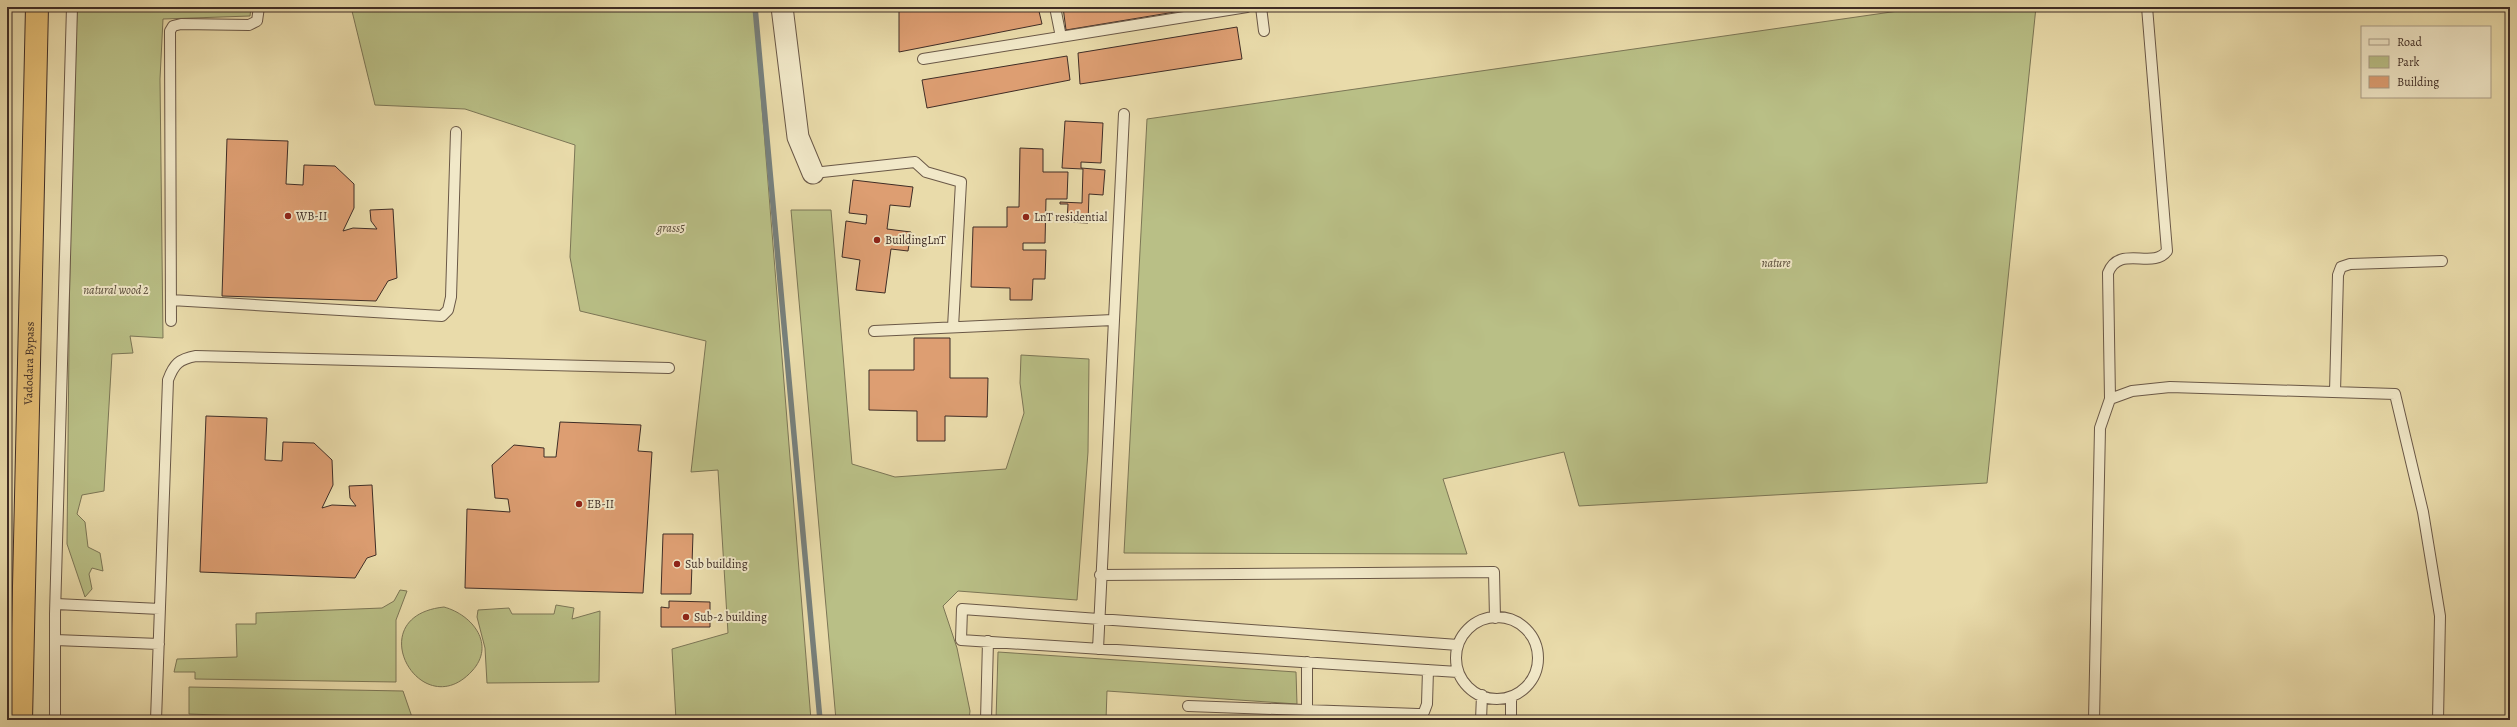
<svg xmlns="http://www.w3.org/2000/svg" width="2517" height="727" font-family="Alegreya,serif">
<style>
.green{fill:#b9bf86;stroke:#7c7656}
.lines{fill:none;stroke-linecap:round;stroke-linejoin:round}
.stream{stroke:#77807c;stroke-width:5.5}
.building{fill:#dd9e72;stroke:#3f2d26}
.lane-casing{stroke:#6a5847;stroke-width:12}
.street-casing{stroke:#6a5847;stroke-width:23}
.highway-casing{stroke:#3f2d26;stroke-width:24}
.lane{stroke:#f1e8c8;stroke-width:10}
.street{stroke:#f1e8c8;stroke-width:21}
.highway{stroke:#e4be75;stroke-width:22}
.poi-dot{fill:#8f2418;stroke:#f1e8c8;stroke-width:1.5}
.labels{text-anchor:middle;stroke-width:4;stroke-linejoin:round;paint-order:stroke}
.poi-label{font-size:12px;fill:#3f2d26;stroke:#f1e8c8;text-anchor:start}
.park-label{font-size:12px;font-style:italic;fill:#574a39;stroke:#f1e8c8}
.street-label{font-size:12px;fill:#3f2d26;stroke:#f1e8c8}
</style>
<rect width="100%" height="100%" fill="#e9dbaa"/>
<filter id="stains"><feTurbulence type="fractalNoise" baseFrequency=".005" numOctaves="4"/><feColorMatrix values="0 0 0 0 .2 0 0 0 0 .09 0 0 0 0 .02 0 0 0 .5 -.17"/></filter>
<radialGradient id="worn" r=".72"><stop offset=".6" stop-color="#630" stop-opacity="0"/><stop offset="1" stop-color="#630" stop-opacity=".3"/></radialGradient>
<path class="green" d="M77,7H251L250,16L163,19L160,79L163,338L130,336L133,353L112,354L104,491L82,495L77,514L85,522L88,547L100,553L103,571L92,568L89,574L92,589L85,597L67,544L70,245Z
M351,7H754L811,720H676L672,649L728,633L718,470L691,472L706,341L580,311L570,257L575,145L465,109L375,105Z
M1926,7H2036L1987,483L1579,506L1564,452L1443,479L1467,554L1124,553L1147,119Z
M791,210H831L852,464L895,477L1006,469L1024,413L1020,383L1021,355L1089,359L1088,452L1077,600L958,591L943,606L957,648L970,711L969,720H836Z
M400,590L407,591L396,620V682L195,679V672H174L177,659L237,657L236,624H256V613L382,608L394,601Z
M556,605L574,608L572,619L600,611L599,682L487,683L485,648L477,617L478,610L509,608L512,614H554Z
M444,607C473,615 496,645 472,671C421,727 358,616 444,607Z
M998,652L1296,672L1297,704L1107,691L1106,720H996Z
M189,687L403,691L413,720H245V716L189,714Z"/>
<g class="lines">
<path class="stream" d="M755,7L820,720"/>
</g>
<path class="building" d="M265,7H329V8Z
M911,7H1038L1042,24L899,52V9Z
M1063,7H1205L1066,30Z
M1237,27L1242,59L1080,84L1078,53Z
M1067,56L1070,80L927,108L922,80Z
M1065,121L1103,123L1101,163L1081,162V168L1105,170L1103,195L1089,194L1088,223L1067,222L1068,204H1060V202L1082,203L1083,169L1062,168Z
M227,139L288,141L286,184L303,185L304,165L335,166L354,184V208L343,231L353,228L377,229L371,221L370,210L393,209L397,278L388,281L376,301L222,296Z
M1020,148L1043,149V172H1068L1067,199H1046L1045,243H1023V250H1046L1045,279H1033L1032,300H1010V288L971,287L973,227H1007V207H1019Z
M853,180L913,187L910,207L890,205L887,229L911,232L908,251L891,249L885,293L856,290L860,260L842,257L846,221L866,224L867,215L849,213Z
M914,338H950V378H988L987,417L945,416V441H917V411L869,410V370H914Z
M206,416L267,418L265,460L282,461L283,442L314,443L332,460L333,485L322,508L332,505L356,506L350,498L349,486L372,485L376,555L367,558L355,578L200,572Z
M560,422L641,425L638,451L652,452L643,593L465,588L467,509L510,512L508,499L495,498L492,465L514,445L544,448V457H556Z
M663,534H693L691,594H661Z
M669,601L710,602V627H661V607L669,608Z"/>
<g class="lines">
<defs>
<path id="lane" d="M1055,7L1061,37
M1261,7L1264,31
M923,59L1247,7
M813,173L915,162L926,172L961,182L953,327
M171,300L442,316L448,310L451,297L456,132
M171,321L170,31L173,26L181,24L249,25L257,21L259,7
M874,331L1113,320
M2335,392L2338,275L2341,267L2350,264L2442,261
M2110,399L2108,273C2119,244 2153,270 2167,251L2147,7
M1100,575L1494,572L1495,618
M56,604L160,609
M1456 658a41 41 0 1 1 82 0a41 41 0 1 1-82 0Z
M55,640L159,644
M1458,645L962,609L961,640L1458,672
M1098,649L1124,114
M1188,706L1418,714L1424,712L1427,704L1428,670
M1307,710V662
M55,720V614L72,7
M156,720L168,380C174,364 179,359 196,356L669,368
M986,720L988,641
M1481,720L1482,695
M1511,720V697
M2094,720L2100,428L2110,399L2132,391L2170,387L2395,394L2423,512L2440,616L2438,720"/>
<path id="street" d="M782,7L798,137L813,173"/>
<g id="highway">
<path id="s1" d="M21,720L37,7"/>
</g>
</defs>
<use href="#lane" class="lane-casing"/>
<use href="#street" class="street-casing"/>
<use href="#highway" class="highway-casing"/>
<use href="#lane" class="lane"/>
<use href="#street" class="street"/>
<use href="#highway" class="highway"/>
</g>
<g class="poi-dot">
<circle cx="288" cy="216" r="4"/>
<circle cx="1026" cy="217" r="4"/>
<circle cx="877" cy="240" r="4"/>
<circle cx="579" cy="504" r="4"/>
<circle cx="677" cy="564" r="4"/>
<circle cx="686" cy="617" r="4"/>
</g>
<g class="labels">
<g class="poi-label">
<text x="296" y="220">WB-II</text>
<text x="1034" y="221">LnT residential</text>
<text x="885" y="244">BuildingLnT</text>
<text x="587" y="508">EB-II</text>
<text x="685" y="568">Sub building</text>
<text x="694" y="621">Sub-2 building</text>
</g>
<g class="park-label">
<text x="671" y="232">grass5</text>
<text x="1776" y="267">nature</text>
<text x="116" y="294">natural wood 2</text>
</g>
<g class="street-label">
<text dy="4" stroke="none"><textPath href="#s1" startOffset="357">Vadodara Bypass</textPath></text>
</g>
</g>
<rect width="2517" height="727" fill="none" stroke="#e9dbaa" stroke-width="24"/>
<rect x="8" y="8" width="2501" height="711" fill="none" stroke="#3f2d26" stroke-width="2"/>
<rect x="12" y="12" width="2493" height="703" fill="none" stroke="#3f2d26"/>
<rect x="2361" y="26" width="130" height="72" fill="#f1e8c8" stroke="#aa9d87"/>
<rect x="2369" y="39" width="20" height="6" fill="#f1e8c8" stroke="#aa9d87"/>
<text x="2397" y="46" font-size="12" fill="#3f2d26">Road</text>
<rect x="2369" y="56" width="20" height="12" fill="#b9bf86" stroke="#aa9d87"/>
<text x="2397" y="66" font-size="12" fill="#3f2d26">Park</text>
<rect x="2369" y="76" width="20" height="12" fill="#dd9e72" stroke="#aa9d87"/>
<text x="2397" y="86" font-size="12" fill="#3f2d26">Building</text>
<rect width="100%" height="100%" filter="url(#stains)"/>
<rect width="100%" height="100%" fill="url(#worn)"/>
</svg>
